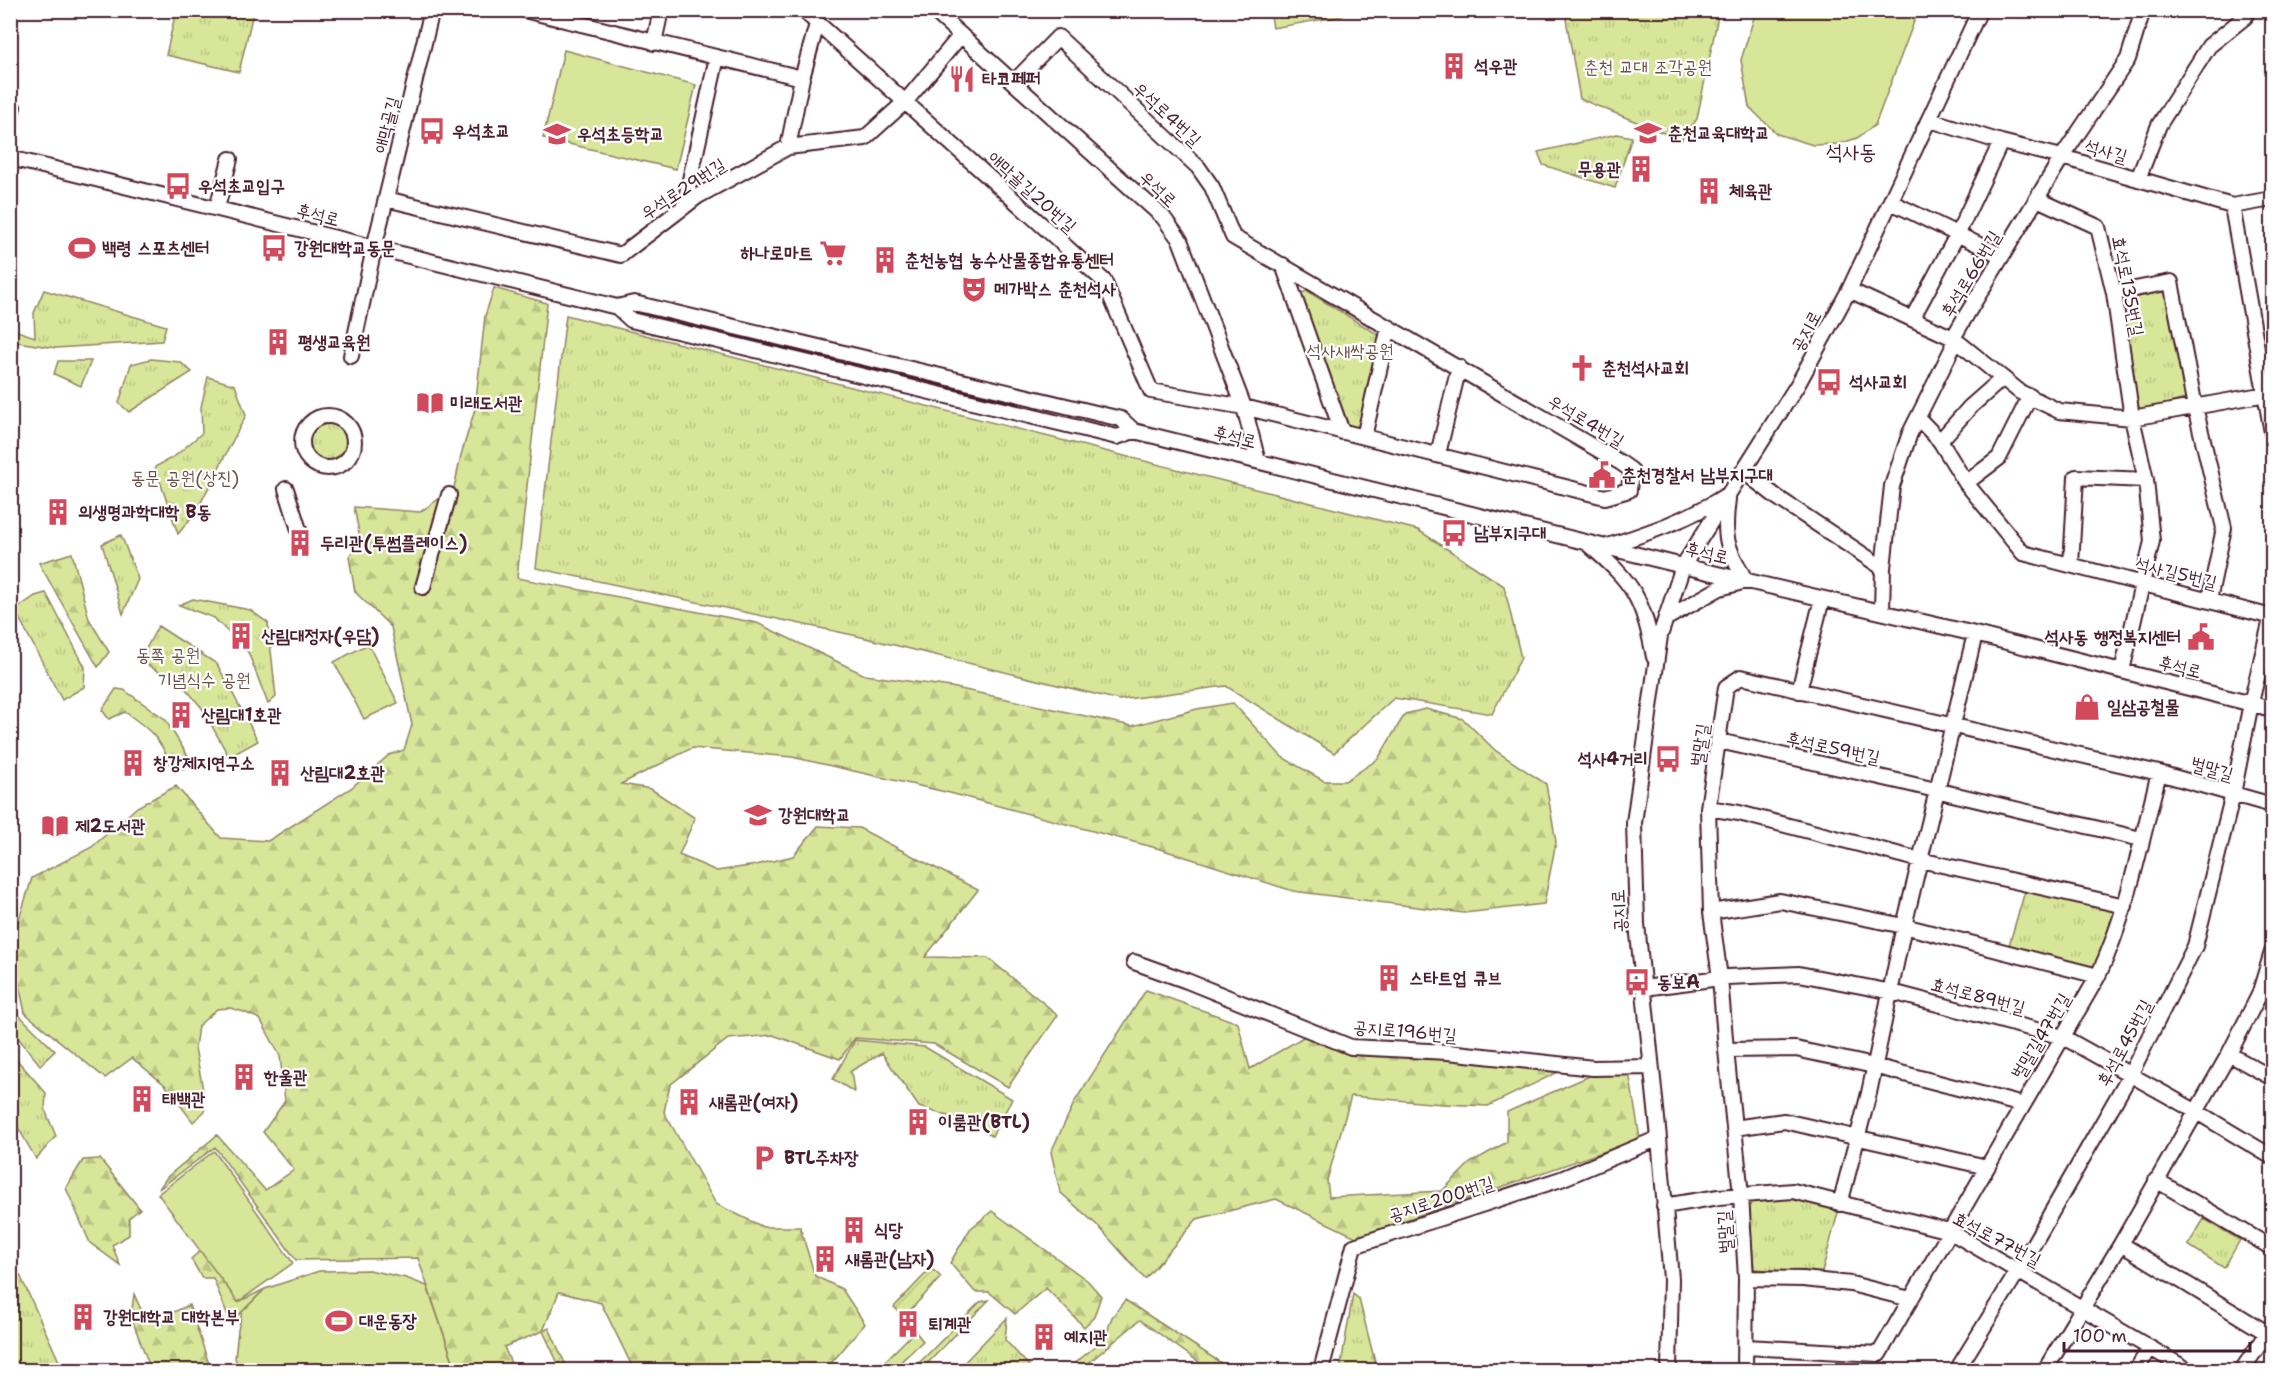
<svg xmlns="http://www.w3.org/2000/svg" width="2283" height="1381" font-family="'Shantell Sans','Poor Story',sans-serif">
<style>
.grass{fill:url(#grass-tufts);stroke:#908262;stroke-width:1.5}
.forest{fill:url(#forest-firs);stroke:#908262;stroke-width:1.5}
.garden{fill:url(#garden-furrows);stroke:#908262;stroke-width:1.5}
.pitch{fill:#d7e699;stroke:#908262;stroke-width:1.5}
.lines{fill:none;stroke-linecap:round;stroke-linejoin:round}
.minor-casing{stroke:#4a1f2b;stroke-width:18}
.minor{stroke:#fff;stroke-width:14}
.labels{text-anchor:middle;stroke-width:4.5;stroke-linejoin:round;paint-order:stroke}
.poi-label{font-size:18px;font-weight:bold;fill:#4a1f2b;stroke:#fff;text-anchor:start}
.park-label{font-size:18px;fill:#6d5146;stroke:#fff}
.street-label{font-size:18px;fill:#4a1f2b;stroke:#fff}
.quarter-label{font-size:21px;fill:#4a1f2b;stroke:#fff}
</style>
<defs>
<pattern id="grass-tufts" width="24" height="20" patternUnits="userSpaceOnUse" patternTransform="scale(1.5)"><rect width="24" height="20" fill="#d7e699"/><path d="M3 7l-1-3M5 7V3M7 7l1-3M15 17l-1-3M17 17v-4M19 17l1-3" fill="none" stroke="#bac584"/></pattern>
<pattern id="forest-firs" width="22" height="20" patternUnits="userSpaceOnUse" patternTransform="scale(1.5)"><rect width="22" height="20" fill="#d7e699"/><path d="M5 1l3.5 6h-7zM16 11l3.5 6h-7z" fill="#bac584"/></pattern>
<pattern id="garden-furrows" width="10" height="10" patternUnits="userSpaceOnUse" patternTransform="scale(1.5)"><rect width="10" height="10" fill="#d7e699"/><path d="M-1 1l2-2M0 10L10 0M9 11l2-2" fill="none" stroke="#bac584"/></pattern>
</defs>
<rect width="100%" height="100%" fill="#fff"/>
<filter id="ink" filterUnits="userSpaceOnUse"><feTurbulence type="fractalNoise" baseFrequency=".0167" numOctaves="2"/><feDisplacementMap in="SourceGraphic" scale="12" xChannelSelector="R" yChannelSelector="G"/><feConvolveMatrix kernelMatrix="1 2 1 2 8 2 1 2 1" color-interpolation-filters="sRGB"/></filter>
<g filter="url(#ink)">
<path class="grass" d="M241,10L253,13L239,72L166,55L176,11Z
M1581,10L1719,11L1697,119L1681,140L1580,99L1565,13Z
M1617,134L1632,137L1615,188L1543,165L1538,152Z
M44,290L166,326L162,341L56,348L11,341V329L35,337L34,313Z
M2167,290L2185,399L2138,411L2121,301Z
M1307,291L1382,337L1363,426L1349,427L1298,294Z
M566,315L1418,530L1504,586L1521,658L1492,714L1394,698L1334,753L1226,686L1119,700L853,635L536,568Z
M151,359L180,362L192,372L129,412L119,403L131,364Z
M58,361H91L81,386L54,374Z
M208,377L235,385L246,415L196,512L178,534L155,467L175,456L202,433L201,407Z
M306 440a22 22 0 1 1 44 0a22 22 0 1 1-44 0Z
M121,535L138,579L123,614L102,544Z
M46,593L85,667L84,687L62,700L15,610L35,596Z
M193,599L250,610L268,623L276,697L268,704L248,652L214,618L179,605Z
M158,626L217,664L258,741L229,757L202,708L186,689L140,660Z
M2026,888L2116,909L2109,943L2096,969L2009,945Z
M10,967L18,1014L55,1051L40,1065L11,1029Z
M855,1040L925,1047L1012,1099L992,1136L970,1123L919,1107L882,1053L851,1071L854,1092L833,1079Z
M11,1053L46,1093L45,1110L56,1136L36,1159L11,1115Z
M1802,1195L1839,1209L1821,1276L1788,1271L1754,1269L1747,1196Z
M2204,1219L2240,1240L2224,1268L2188,1245Z
M20,1275L63,1370H11V1279Z
M1353,1294L1359,1299L1377,1370H1340Z
M1007,1318L1005,1340L1033,1370H957Z
M915,1331L923,1341L892,1370H876Z"/>
<path class="forest" d="M494,288L547,303L517,578L757,623L865,675L951,687L1132,726L1197,709L1233,703L1282,757L1324,781H1345L1378,759L1405,714L1426,709L1463,719L1496,751L1546,784L1556,842L1544,904L1464,913L1293,891L1160,849L950,793L792,757L692,748L621,784L651,789L695,818L679,855L717,871L756,865L793,856L818,826L859,828L978,890L925,957L988,958L1058,1015L1008,1087L934,1044L855,1038L840,1059L773,1035L728,1039L670,1085L664,1112L716,1204L763,1227H800L815,1276L842,1289L865,1324L832,1362L820,1370H634L601,1303L559,1292L543,1331L504,1347L514,1370H456L418,1258L296,1260L215,1147L159,1189L167,1177L217,1135L265,1190L294,1170L263,1132L285,1101L280,1056L260,1019L244,1012L230,1008L217,1009L198,1026L195,1048L202,1084L205,1111L193,1122L165,1085L132,1058L105,1078L25,1013L11,945L32,878L92,847L137,807L176,786L221,838L268,841L351,788L389,755L404,750L412,725L391,627L355,592L349,557L360,538L354,507L420,512L454,488L461,455L475,409L485,316Z
M72,553L89,619L109,652L98,667L39,563Z
M116,689L124,690L165,719L191,761L184,769L171,766C161,738 148,728 125,712L109,719L102,710Z
M1146,990L1238,1023L1250,1069L1313,1031L1351,1041L1581,1061L1488,1106L1442,1104L1351,1096L1327,1180L1329,1197L1442,1191L1470,1163L1507,1142V1112L1610,1067L1628,1066L1640,1139L1356,1237L1276,1199L1197,1219L1145,1279L1099,1227L1060,1192L1051,1152L1075,1101Z
M100,1159L140,1209L129,1218V1235L112,1245L120,1265L90,1243L66,1188L83,1160Z
M992,1211L1088,1281L1101,1296L1094,1317L1084,1327L1046,1288L1015,1314L989,1292H975L950,1263L970,1229Z
M201,1250L238,1302L265,1289L242,1312L230,1321L213,1278H202L191,1259Z
M134,1294L143,1314L174,1312L189,1305L211,1370H151L131,1317Z
M1125,1300L1232,1370H1210L1140,1320L1080,1370H1067L1105,1338L1112,1317Z"/>
<path class="garden" d="M931,1268L941,1277L904,1317L894,1307Z
M989,1300L921,1370H912L980,1302Z
M549,1328L568,1370H561L543,1331Z"/>
<path class="pitch" d="M1270,11H1342L1343,16L1273,28Z
M1756,11H1918L1875,125L1857,138L1839,144L1813,145L1777,134L1749,107L1741,60Z
M564,50L696,85L676,169L543,138Z
M368,644L398,703L364,719L334,662Z
M214,1151L293,1263L238,1302L158,1194Z
M369,1270L406,1278L427,1286L456,1370H240L235,1358L238,1330L242,1312L265,1289L319,1271Z"/>
<g class="lines">
<defs>
<path id="minor" d="M524,10L802,78
M803,10L1104,281L1151,391L1244,407L1605,497L1629,490L1631,470L1621,463L1233,237L1212,187L1198,167L1058,37L1014,82
M933,10L1163,217L1180,240L1244,407L1258,461
M654,43L661,10
M10,116L13,107
M1930,120L2001,142L2062,157L2232,206L2272,199
M788,147L802,78L817,24
M10,158L617,307L634,303L1121,419L1134,431L1683,566L1975,634L2272,709
M2138,179L2159,125L2209,46L2245,17L2241,10
M386,199L621,255L698,196L788,147L865,138L906,101L961,35
M2037,199L2098,227L2114,293L2132,418L2146,480L2152,541L2122,671
M1891,202L2002,256
M2232,206L2272,433
M684,207L717,57
M217,208L230,159
M1283,265L1342,432
M1849,290L1953,338L2020,392L2059,411L2132,418L2272,393
M2114,293L2171,282L2195,407L2224,528L2209,600
M617,307L631,320L1117,437L1134,431
M1912,319L1957,235L2001,142
M351,356L374,248L432,10
M302 442a26 26 0 1 1 52 0a26 26 0 1 1-52 0Z
M1918,418L1940,441L1966,483L2023,553L2272,617
M1364,437L1389,327
M1940,441L1970,407L2003,378
M1438,454L1459,367
M1743,471L1778,498L1883,568
M1966,483L1999,458L2030,396
M286,489L300,533
M1589,545C1634,583 1643,599 1654,657
M1605,547C1648,533 1687,520 1725,496
M2071,565L2076,477L2146,480
M423,587L449,495
M1882,612L1883,568L1892,486L1910,433L1952,349L1953,338L1967,314L2062,157L2128,59L2143,10
M1667,618L1720,588L1746,581C1726,546 1723,538 1728,499
M1799,691L1822,599
M1719,741L1902,782L2141,839
M1708,808L1739,813L1920,860L2125,906
M1711,912L1780,901L1904,926L2098,976
M1134,962L1187,981L1351,1047L1448,1052L1593,1068L1651,1067
M1644,988L1727,977L1799,974L1892,992L2063,1037L2197,1112L2272,1157
M1726,1050L1796,1049L1874,1066L2023,1105
M2229,1054L2272,1078
M1734,1128L1784,1121L1987,1167
M2156,1180L2272,1248
M1840,1204L1869,1093L1904,926L1975,634
M1664,1206L1719,1197L1793,1191L1949,1231L2188,1370
M2121,1244L2267,1333
M1746,1278L1803,1279L1851,1284L1910,1299
M1746,1347L1879,1354L2098,976C2128,912 2141,841 2159,773
M1321,1370L1354,1246L1561,1179L1659,1138
M1669,1370L1671,1279L1659,1138L1637,924L1634,823L1660,636L1683,566L1798,384L1849,290L1980,10
M1745,1370L1746,1278L1741,1195L1726,1050L1720,978L1711,912L1708,808L1726,687L1741,677L2159,773L2272,805
M1957,1370L2018,1271L2130,1075L2195,946L2233,794L2251,703L2272,615
M2045,1370L2121,1244L2229,1054L2259,995L2272,952
M2136,1370L2150,1348
M2242,1370L2271,1327"/>
</defs>
<use href="#minor" class="minor-casing"/>
<use href="#minor" class="minor"/>
</g>
</g>
<defs>
<symbol id="building-bare" viewBox="-9 -9 18 18"><path d="M-4-6H4V6H1V3H-1V6H-4ZM-2.5-4.3h1.7v1.8h-1.7ZM.8-4.3h1.7v1.8H.8ZM-2.5-1h1.7V.8h-1.7ZM.8-1h1.7V.8H.8Z" fill="#d1495b" stroke="#fff" stroke-width="2.5" paint-order="stroke"/></symbol>
<symbol id="restaurant-bare" viewBox="-9 -9 18 18"><path d="M-5-6h1v4h1v-4h1v4h1v-4h1v5L-1.5 .5V6h-2V.5L-5-1ZM5-6V6H3V1.5H1.5Q1.5-4 5-6Z" fill="#d1495b" stroke="#fff" stroke-width="2.5" paint-order="stroke"/></symbol>
<symbol id="bus-bare" viewBox="-9 -9 18 18"><path d="M-5-6H5V4H4V6H2V4H-2V6H-4V4H-5ZM-3.5-4V0h7V-4ZM-3.5 1.2v1.5H-2V1.2ZM2 1.2v1.5H3.5V1.2Z" fill="#d1495b" stroke="#fff" stroke-width="2.5" paint-order="stroke"/></symbol>
<symbol id="university-bare" viewBox="-9 -9 18 18"><path d="M0-5L7-2L0 1L-7-2ZM-4 1L0 2.5L4 1V4Q0 6-4 4Z" fill="#d1495b" stroke="#fff" stroke-width="2.5" paint-order="stroke"/></symbol>
<symbol id="school-bare" viewBox="-9 -9 18 18"><path d="M0-5L7-2L0 1L-7-2ZM-4 1L0 2.5L4 1V4Q0 6-4 4Z" fill="#d1495b" stroke="#fff" stroke-width="2.5" paint-order="stroke"/></symbol>
<symbol id="stadium-bare" viewBox="-9 -9 18 18"><path d="M0-5a6.5 5 0 1 0 0 10a6.5 5 0 1 0 0-10ZM-3.5-1.8h7v3.6h-7Z" fill="#d1495b" stroke="#fff" stroke-width="2.5" paint-order="stroke"/></symbol>
<symbol id="supermarket-bare" viewBox="-9 -9 18 18"><path d="M-6-5.5h2.5l.6 2H6L4.5 2H-2.5L-4.4-4H-6ZM-1.5 3.2a1.3 1.3 0 1 0 .1 0ZM3 3.2a1.3 1.3 0 1 0 .1 0Z" fill="#d1495b" stroke="#fff" stroke-width="2.5" paint-order="stroke"/></symbol>
<symbol id="theatre-bare" viewBox="-9 -9 18 18"><path d="M-5-5.5Q0-4 5-5.5V0Q5 5 0 6Q-5 5-5 0ZM-3.3-2.5H-1v1.5H-3.3ZM1-2.5H3.3v1.5H1ZM-2.8 1Q0 5.5 2.8 1Z" fill="#d1495b" stroke="#fff" stroke-width="2.5" paint-order="stroke"/></symbol>
<symbol id="church-bare" viewBox="-9 -9 18 18"><path d="M-1.2-6h2.4v3.5h3.3v2.4h-3.3V6h-2.4V-.1h-3.3v-2.4h3.3Z" fill="#d1495b" stroke="#fff" stroke-width="2.5" paint-order="stroke"/></symbol>
<symbol id="library-bare" viewBox="-9 -9 18 18"><path d="M-6-4Q-3-5.5-.7-3.5V5Q-3 3-6 4ZM6-4Q3-5.5 .7-3.5V5Q3 3 6 4Z" fill="#d1495b" stroke="#fff" stroke-width="2.5" paint-order="stroke"/></symbol>
<symbol id="civic-bare" viewBox="-9 -9 18 18"><path d="M-.6-6.5H3V-4.5H.6V-3L4-1V1h2V6H-6V1h2V-1L-.6-3ZM-1.2 2.5V6h2.4V2.5Z" fill="#d1495b" stroke="#fff" stroke-width="2.5" paint-order="stroke"/></symbol>
<symbol id="shop-bare" viewBox="-9 -9 18 18"><path d="M-5-2.5h2.3a2.7 3.5 0 0 1 5.4 0H5L5.5 6h-11ZM-1.5-2.5h3a1.5 2.3 0 0 0-3 0Z" fill="#d1495b" stroke="#fff" stroke-width="2.5" paint-order="stroke"/></symbol>
<symbol id="parking-bare" viewBox="-9 -9 18 18"><path d="M-3.5-5.5H1a3.5 3.5 0 0 1 0 7H-1V5.5H-3.5ZM-1-3.4V-.6H.8a1.4 1.4 0 0 0 0-2.8Z" fill="#d1495b" stroke="#fff" stroke-width="2.5" paint-order="stroke"/></symbol>
</defs>
<g fill-rule="evenodd">
<use href="#building-bare" x="1435" y="47" width="38" height="38"/>
<use href="#restaurant-bare" x="943" y="60" width="38" height="38"/>
<use href="#bus-bare" x="413" y="112" width="38" height="38"/>
<use href="#university-bare" x="1629" y="114" width="38" height="38"/>
<use href="#school-bare" x="538" y="115" width="38" height="38"/>
<use href="#building-bare" x="1622" y="150" width="38" height="38"/>
<use href="#bus-bare" x="159" y="167" width="38" height="38"/>
<use href="#building-bare" x="1690" y="172" width="38" height="38"/>
<use href="#stadium-bare" x="63" y="229" width="38" height="38"/>
<use href="#bus-bare" x="255" y="229" width="38" height="38"/>
<use href="#supermarket-bare" x="814" y="234" width="38" height="38"/>
<use href="#building-bare" x="866" y="241" width="38" height="38"/>
<use href="#theatre-bare" x="955" y="270" width="38" height="38"/>
<use href="#building-bare" x="259" y="323" width="38" height="38"/>
<use href="#church-bare" x="1563" y="349" width="38" height="38"/>
<use href="#bus-bare" x="1810" y="363" width="38" height="38"/>
<use href="#library-bare" x="411" y="384" width="38" height="38"/>
<use href="#civic-bare" x="1583" y="456" width="38" height="38"/>
<use href="#building-bare" x="39" y="493" width="38" height="38"/>
<use href="#bus-bare" x="1435" y="514" width="38" height="38"/>
<use href="#building-bare" x="281" y="524" width="38" height="38"/>
<use href="#building-bare" x="222" y="617" width="38" height="38"/>
<use href="#civic-bare" x="2182" y="618" width="38" height="38"/>
<use href="#shop-bare" x="2068" y="688" width="38" height="38"/>
<use href="#building-bare" x="162" y="696" width="38" height="38"/>
<use href="#bus-bare" x="1649" y="740" width="38" height="38"/>
<use href="#building-bare" x="114" y="744" width="38" height="38"/>
<use href="#building-bare" x="261" y="754" width="38" height="38"/>
<use href="#university-bare" x="739" y="796" width="38" height="38"/>
<use href="#library-bare" x="36" y="807" width="38" height="38"/>
<use href="#building-bare" x="1370" y="959" width="38" height="38"/>
<use href="#bus-bare" x="1618" y="963" width="38" height="38"/>
<use href="#building-bare" x="225" y="1058" width="38" height="38"/>
<use href="#building-bare" x="123" y="1080" width="38" height="38"/>
<use href="#building-bare" x="670" y="1083" width="38" height="38"/>
<use href="#building-bare" x="899" y="1103" width="38" height="38"/>
<use href="#parking-bare" x="745" y="1139" width="38" height="38"/>
<use href="#building-bare" x="835" y="1211" width="38" height="38"/>
<use href="#building-bare" x="806" y="1240" width="38" height="38"/>
<use href="#building-bare" x="64" y="1298" width="38" height="38"/>
<use href="#stadium-bare" x="320" y="1302" width="38" height="38"/>
<use href="#building-bare" x="889" y="1305" width="38" height="38"/>
<use href="#building-bare" x="1025" y="1318" width="38" height="38"/>
</g>
<g class="labels">
<g class="poi-label">
<text x="1474" y="72">석우관</text>
<text x="982" y="85">타코페퍼</text>
<text x="452" y="137">우석초교</text>
<text x="1668" y="139">춘천교육대학교</text>
<text x="577" y="140">우석초등학교</text>
<text x="1621" y="175" text-anchor="end">무용관</text>
<text x="198" y="192">우석초교입구</text>
<text x="1729" y="197">체육관</text>
<text x="102" y="254">백령 스포츠센터</text>
<text x="294" y="254">강원대학교동문</text>
<text x="813" y="259" text-anchor="end">하나로마트</text>
<text x="905" y="266">춘천농협 농수산물종합유통센터</text>
<text x="994" y="295">메가박스 춘천석사</text>
<text x="298" y="348">평생교육원</text>
<text x="1602" y="374">춘천석사교회</text>
<text x="1849" y="388">석사교회</text>
<text x="450" y="409">미래도서관</text>
<text x="1622" y="481">춘천경찰서 남부지구대</text>
<text x="78" y="518">의생명과학대학 B동</text>
<text x="1474" y="539">남부지구대</text>
<text x="320" y="549">두리관(투썸플레이스)</text>
<text x="261" y="642">산림대정자(우담)</text>
<text x="2181" y="643" text-anchor="end">석사동 행정복지센터</text>
<text x="2107" y="713">일삼공철물</text>
<text x="201" y="721">산림대1호관</text>
<text x="1648" y="765" text-anchor="end">석사4거리</text>
<text x="153" y="769">창강제지연구소</text>
<text x="300" y="779">산림대2호관</text>
<text x="778" y="821">강원대학교</text>
<text x="75" y="832">제2도서관</text>
<text x="1409" y="984">스타트업 큐브</text>
<text x="1657" y="988">동보A</text>
<text x="264" y="1083">한울관</text>
<text x="162" y="1105">태백관</text>
<text x="709" y="1108">새롬관(여자)</text>
<text x="938" y="1128">이룸관(BTL)</text>
<text x="784" y="1164">BTL주차장</text>
<text x="874" y="1236">식당</text>
<text x="845" y="1265">새롬관(남자)</text>
<text x="103" y="1323">강원대학교 대학본부</text>
<text x="359" y="1327">대운동장</text>
<text x="928" y="1330">퇴계관</text>
<text x="1064" y="1343">예지관</text>
</g>
<g class="park-label">
<text x="1648" y="73">춘천 교대 조각공원</text>
<text x="1350" y="357">석사새싹공원</text>
<text x="185" y="484">동문 공원(상진)</text>
<text x="168" y="661">동쪽 공원</text>
<text x="204" y="686">기념식수 공원</text>
</g>
<g class="street-label">
<text transform="translate(1167 114) rotate(43)" y="6">우석로4번길</text>
<text transform="translate(387 125) rotate(-76)" y="6">애막골길</text>
<text transform="translate(2106 151) rotate(16)" y="6">석사길</text>
<text transform="translate(683 189) rotate(-33)" y="6">우석로29번길</text>
<text transform="translate(1158 189) rotate(44)" y="6">우석로</text>
<text transform="translate(1032 192) rotate(42)" y="6">애막골길20번길</text>
<text transform="translate(318 215) rotate(14)" y="6">후석로</text>
<text transform="translate(1971 274) rotate(-59)" y="6">후석로66번길</text>
<text transform="translate(2128 286) rotate(79)" y="6">효석로135번길</text>
<text transform="translate(1806 331) rotate(-61)" y="6">공지로</text>
<text transform="translate(1586 421) rotate(31)" y="6">우석로4번길</text>
<text transform="translate(1235 437) rotate(14)" y="6">후석로</text>
<text transform="translate(1707 553) rotate(13)" y="6">후석로</text>
<text transform="translate(2176 573) rotate(14)" y="6">석사길5번길</text>
<text transform="translate(2180 667) rotate(14)" y="6">후석로</text>
<text transform="translate(1700 745) rotate(-82)" y="6">벌말길</text>
<text transform="translate(1833 748) rotate(12)" y="6">후석로59번길</text>
<text transform="translate(2212 769) rotate(16)" y="6">벌말길</text>
<text transform="translate(1619 911) rotate(-93)" y="6">공지로</text>
<text transform="translate(1978 996) rotate(15)" y="6">효석로89번길</text>
<text transform="translate(1405 1031) rotate(5)" y="6">공지로196번길</text>
<text transform="translate(2041 1036) rotate(-59)" y="6">벌말길47번길</text>
<text transform="translate(2125 1043) rotate(-62)" y="6">후석로45번길</text>
<text transform="translate(1441 1199) rotate(-18)" y="6">공지로200번길</text>
<text transform="translate(1725 1232) rotate(-93)" y="6">벌말길</text>
<text transform="translate(1997 1239) rotate(28)" y="6">효석로77번길</text>
</g>
<g class="quarter-label">
<text x="1851" y="159">석사동</text>
</g>
</g>
<rect width="2283" height="1381" fill="none" stroke="#fff" stroke-width="36"/>
<rect x="18" y="18" width="2247" height="1345" fill="none" stroke="#4a1f2b" stroke-width="2" filter="url(#ink)"/>
<path d="M2064 1342v9h186v-9" fill="none" stroke="#4a1f2b" stroke-width="3"/>
<text x="2073" y="1342" font-size="18" fill="#4a1f2b" stroke="#ffffff" stroke-width="4.5" paint-order="stroke">100 m</text>
</svg>
